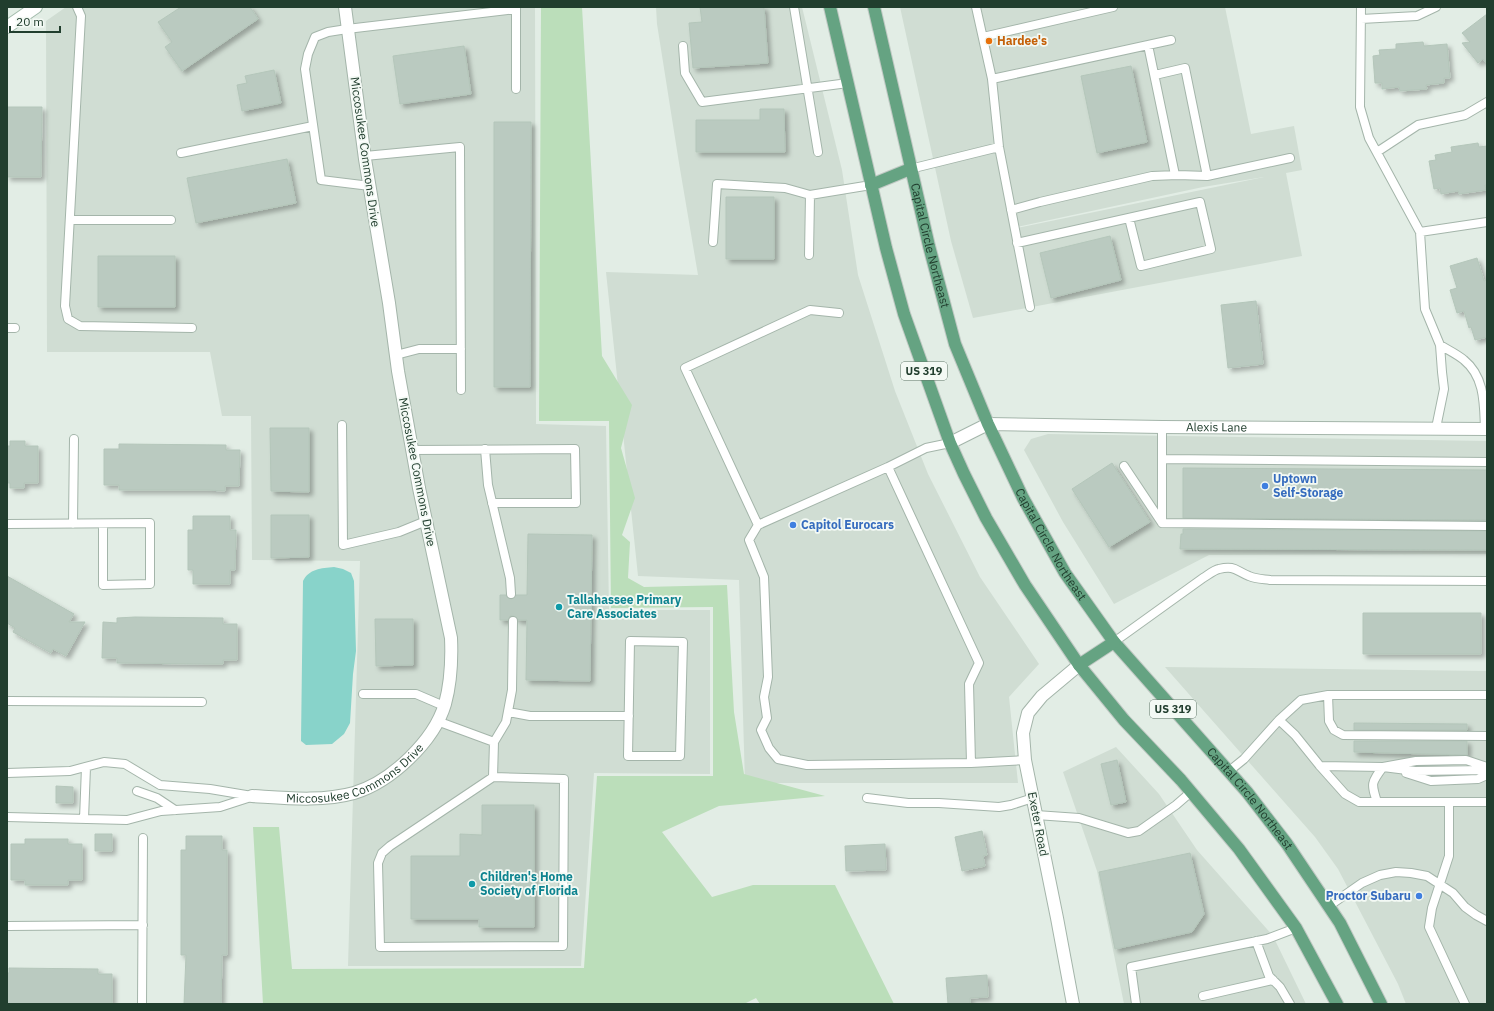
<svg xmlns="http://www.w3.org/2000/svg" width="1494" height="1011" font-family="'IBM Plex Sans',sans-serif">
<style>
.built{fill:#d0ddd3;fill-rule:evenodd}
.green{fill:#bbdeba}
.water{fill:#88d3ca}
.building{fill:#bacac0;stroke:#b4c6ba;filter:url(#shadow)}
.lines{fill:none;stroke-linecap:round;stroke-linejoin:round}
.lane-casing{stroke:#a4b5aa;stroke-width:10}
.street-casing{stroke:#a4b5aa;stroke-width:14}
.secondary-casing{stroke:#a3bcac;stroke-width:14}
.primary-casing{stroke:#c1c9c4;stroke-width:14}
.lane{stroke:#fff;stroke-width:8}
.street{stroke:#fff;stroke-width:12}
.secondary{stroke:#fff;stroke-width:12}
.primary{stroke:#65a382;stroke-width:12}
.food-dot{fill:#e8710a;stroke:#f3f9f4;stroke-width:1.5}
.shop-dot{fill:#3f7fe0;stroke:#f3f9f4;stroke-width:1.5}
.culture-dot{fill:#0f9aa8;stroke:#f3f9f4;stroke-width:1.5}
.labels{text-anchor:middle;stroke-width:3.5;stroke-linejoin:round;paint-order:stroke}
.shield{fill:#f3f9f4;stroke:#607669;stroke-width:1}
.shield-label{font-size:11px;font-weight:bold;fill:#213e2e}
.food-label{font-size:12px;font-weight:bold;fill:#c56008;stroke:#f3f9f4;text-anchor:start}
.street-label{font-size:12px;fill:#213e2e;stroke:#f3f9f4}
.shop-label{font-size:12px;font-weight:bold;fill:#366cbe;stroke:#f3f9f4;text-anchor:start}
.culture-label{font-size:12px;font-weight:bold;fill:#0d838f;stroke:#f3f9f4;text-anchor:start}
</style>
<defs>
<filter id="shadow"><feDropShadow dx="3.5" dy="3.5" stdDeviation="2" flood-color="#0004"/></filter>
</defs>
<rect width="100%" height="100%" fill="#e2ede5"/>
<path class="built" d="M66,7H535L536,424L606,426L609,610H710V774L594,773L581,966H348L360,561L252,560L251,416H222L210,352H47L46,21Z
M656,7H802L842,170L858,275L895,391L928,474L980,577L1039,664L1009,697L1018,783H745L739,580L638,576L606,272L698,275L679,163L657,24Z
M900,7H1225L1251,134L1294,126L1302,170L1286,173L1302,256L973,318L951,241ZM1264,177L1017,228V227L1203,187Z
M1048,434L1487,441V554L1209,555L1114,604L1063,522L1024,450L1031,439Z
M1165,667L1487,671V1004H1406L1398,984L1338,869L1315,837Z
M1116,747L1159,794L1197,850L1273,936L1306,1004H1124L1097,871L1063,772Z"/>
<path class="green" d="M541,7H582L602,356L632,405L621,448L635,498L622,535L630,542L628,578L644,587L727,585L734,712L744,774L825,796L719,806L662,832L712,897L753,885H835L894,1004H760L756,998L744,1004H263L253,827H279L292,969L584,968L597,776H713V607L611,608L609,421H539Z"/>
<path class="water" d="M334,567L343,569L351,573L354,581L356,651L353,674L350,723L344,734L332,744L306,745L301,741L303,581C309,569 321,568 334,567Z"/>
<path class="building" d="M181,7H250L258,19L182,71L165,47L172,42L158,22Z
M700,7H764L768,63L693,68L689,23L702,22Z
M1487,14V64L1483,59L1478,63L1462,43L1470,42L1462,33Z
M1423,42L1424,46L1447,44L1450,78H1444V83L1426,85L1427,89L1400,91L1399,87L1382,89V83H1375L1373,56L1380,55L1379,50L1396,49V44Z
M464,46L471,94L400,104L393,56Z
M1131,66L1147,142L1097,153L1081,76Z
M274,70L281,103L242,111L237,85L247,83L245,76Z
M7,107H42L41,177H7Z
M760,109H784L785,152H696V120H760Z
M494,122H531L530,387H494Z
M1478,143L1479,147L1487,146V185H1485L1486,190L1459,194L1458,191L1441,194L1440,188L1434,189L1429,161L1436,160L1435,155L1452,152L1451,147Z
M287,159L296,203L196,223L187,178Z
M726,197H774V259H726Z
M1110,236L1121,280L1051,298L1040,253Z
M98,256H175V307H98Z
M1477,258L1484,281L1487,280V337L1475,340L1471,327L1469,328L1464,311L1457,313L1450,290L1457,288L1450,266Z
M1256,301L1263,364L1228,368L1221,305Z
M270,428H309V492L271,491Z
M10,441H25V446H38V483H24V488H10V483H7V446H10Z
M119,444L226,445V450H240L239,486H225V491L207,490H119V485H104V449H119Z
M1112,463L1150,522L1109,547L1072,489Z
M1183,468L1487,470V520L1183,518Z
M271,515H309V557L271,558Z
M193,516H230V530H236L235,570H230V584H193V570H188V530H193Z
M1183,529L1487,531V550L1180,549L1181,534H1183Z
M528,534L592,535L590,681L526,680L527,620H518L516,617L513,616H510L508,620H500V595H506L507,597L511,599L514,598L516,595H527Z
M7,576L74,614L69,622H85L66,656L53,649L51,653L13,632L15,628L7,623Z
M1363,613H1481V654H1363Z
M135,617L223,618V624H237V660H223V664H205L117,663V658H102L103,622L117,623V618Z
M375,619H413V665L376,666Z
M1354,723L1467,724V730H1354Z
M1354,741H1467V755L1354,752Z
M1117,760L1126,802L1111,805L1101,764Z
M56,786L73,787V803H56Z
M482,805H534V927H479V919H411V856H460V834L482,835Z
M982,831L987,855L983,856L985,866L962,871L955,837Z
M95,834H112V851H95Z
M186,836H222V850H227V955H222L221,1004H184L186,955H181V850H186Z
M25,839H68V844H82V880H68V885H25V880H11V844H25Z
M885,844L886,870L846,871L845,846Z
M1190,853L1204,914L1192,932L1115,949L1099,872Z
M9,968L98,969V974H112V1004H7V973H9Z
M987,975L988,997L970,998V1004H948L946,978Z"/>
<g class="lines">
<defs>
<path id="lane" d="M77,7L81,16L65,306L68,319L80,326L192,328
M516,7V89
M794,7L818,152
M976,7L992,79L999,147L1030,307
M1361,7L1360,107L1369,138L1420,232L1425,309L1440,345L1442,372L1444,389L1436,428
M1361,19L1417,16L1436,7
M983,37L1113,7
M1148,45L1175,175
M683,46L685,73L702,102L848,83
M1155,75L1185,68L1207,176
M992,79L1171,40
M1377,152L1418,125L1465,115L1487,102
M181,153L313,126
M365,156L460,147L461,390
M910,169L999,147
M370,186L321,180L305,69L308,54L315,37L328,32L347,29L516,9
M1011,210L1040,202L1152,176L1178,175L1207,176L1290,158
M70,220H171
M1420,232L1487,222
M713,242L717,184L785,188L810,195L871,185
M1017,243L1200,202L1211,249L1141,266L1129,218
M809,255L810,195
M839,313L810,310L685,368L758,525L888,467L926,448L950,443
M7,328H15
M1440,345C1448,350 1457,354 1464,360C1485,377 1484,404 1485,429
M396,355L419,349H461
M342,425L343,545L399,532L426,521
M485,449L488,485L510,578L511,594
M412,450L575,449L576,503H492
M1162,459L1487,462
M1124,466L1162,523V427
M888,467L979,663L969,684L971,763L1025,760
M1162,523L1487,526
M7,524L150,523V584L103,585V524
M73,524L74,439
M758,525L749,540L764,577L768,677L764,697L767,718L761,730L769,748L778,759L807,765L971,763
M630,641L683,642L680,756H628Z
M1114,642L1203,578C1208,575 1214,570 1219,569C1235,565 1236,571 1249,576C1256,579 1263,579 1270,580L1487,581
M363,694H416L444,706
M1328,695L1329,721L1334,730L1343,735L1487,736
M7,701L202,702
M508,712L530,716H629
M1279,720L1295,735L1320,766L1345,794L1359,802H1487
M437,721L494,742
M1320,766L1383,767L1415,771L1487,770
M1228,772L1244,759L1279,720L1301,700L1328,695H1487
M7,773L70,771L104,762L125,764L160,785L210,789L252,796
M1406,773L1431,781L1478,779L1487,775
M493,777L564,779L563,946L380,947L378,863L382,853L390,846Z
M493,777L494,742L506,722L512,690L513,621
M137,791L157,798L175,810
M867,798L908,803H939L999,807L1011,805L1033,798
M1377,802C1371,783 1371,783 1383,767L1416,761L1466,760L1487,767
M1449,802V856L1432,908L1429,927L1465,1004
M1036,815L1079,818L1128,833L1139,831L1176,805L1191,792
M7,817L127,820L161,811L220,807L251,797
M84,819L86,767
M1329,906L1362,883L1380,875L1396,872L1411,873L1427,876L1453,893L1465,907L1476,915L1487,921
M7,926L143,925
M1256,941L1269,976L1280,987L1290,1004
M1203,996L1273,980
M142,1004L143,838
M1136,1004L1131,967L1267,939L1296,928"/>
<g id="street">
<path id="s1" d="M950,443L988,424L1162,427L1487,429"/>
<path id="s2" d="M252,796C285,798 322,802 354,793C391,782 434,741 445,704C451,682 452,661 451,638L419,488L398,371L389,303L365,159L345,7"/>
<path d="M1073,1004L1057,918L1025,760L1023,733L1028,713L1042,696L1079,665"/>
</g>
<path id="secondary" d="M7,27L36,7"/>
<g id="primary">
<path d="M830,7L886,248L904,314L950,443L964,474L986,518L1025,585L1079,665L1124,720L1181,780L1239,849L1296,928L1337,1004"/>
<path id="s3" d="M874,7L929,246L955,344L988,424L1023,498L1065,573L1114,642L1247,792L1287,844L1340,923L1381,1004"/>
<path d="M871,185L910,169"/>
<path d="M1079,665L1114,642"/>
</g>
</defs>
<use href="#lane" class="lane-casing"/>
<use href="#street" class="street-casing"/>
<use href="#secondary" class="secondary-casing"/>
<use href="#primary" class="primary-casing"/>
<use href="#lane" class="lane"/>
<use href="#street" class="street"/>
<use href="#secondary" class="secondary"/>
<use href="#primary" class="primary"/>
</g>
<circle class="food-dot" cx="989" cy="41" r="4"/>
<g class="shop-dot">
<circle cx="1265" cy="486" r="4"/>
<circle cx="793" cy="525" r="4"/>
<circle cx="1419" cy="896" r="4"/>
</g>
<g class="culture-dot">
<circle cx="559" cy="607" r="4"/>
<circle cx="472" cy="884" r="4"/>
</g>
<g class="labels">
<g class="shield">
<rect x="901" y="362" width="46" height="18" rx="3"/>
<rect x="1150" y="700" width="46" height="18" rx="3"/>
</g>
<g class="shield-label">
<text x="924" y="375">US 319</text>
<text x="1173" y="713">US 319</text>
</g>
<g class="food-label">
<text x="997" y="45">Hardee's</text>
</g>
<g class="street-label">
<text transform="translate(365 152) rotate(82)" y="4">Miccosukee Commons Drive</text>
<text dy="4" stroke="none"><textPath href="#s3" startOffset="245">Capital Circle Northeast</textPath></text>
<text dy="4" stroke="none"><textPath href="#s1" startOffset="271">Alexis Lane</textPath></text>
<text transform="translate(417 472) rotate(79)" y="4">Miccosukee Commons Drive</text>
<text dy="4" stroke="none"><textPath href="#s3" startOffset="569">Capital Circle Northeast</textPath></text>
<text dy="4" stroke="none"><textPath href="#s2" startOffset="110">Miccosukee Commons Drive</textPath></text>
<text dy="4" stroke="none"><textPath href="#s3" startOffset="893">Capital Circle Northeast</textPath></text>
<text transform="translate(1038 824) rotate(79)" y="4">Exeter Road</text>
</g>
<g class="shop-label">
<text x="1273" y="483">Uptown<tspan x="1273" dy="14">Self-Storage</tspan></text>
<text x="801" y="529">Capitol Eurocars</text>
<text x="1411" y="900" text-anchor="end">Proctor Subaru</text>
</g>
<g class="culture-label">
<text x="567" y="604">Tallahassee Primary<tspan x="567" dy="14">Care Associates</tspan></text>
<text x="480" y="881">Children's Home<tspan x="480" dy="14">Society of Florida</tspan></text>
</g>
</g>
<rect width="1494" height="1011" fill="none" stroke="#213e2e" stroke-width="16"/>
<path d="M10 26v6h50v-6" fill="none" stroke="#213e2e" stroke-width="2"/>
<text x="16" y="26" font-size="12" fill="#213e2e" stroke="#f3f9f4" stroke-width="3" paint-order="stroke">20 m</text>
</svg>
